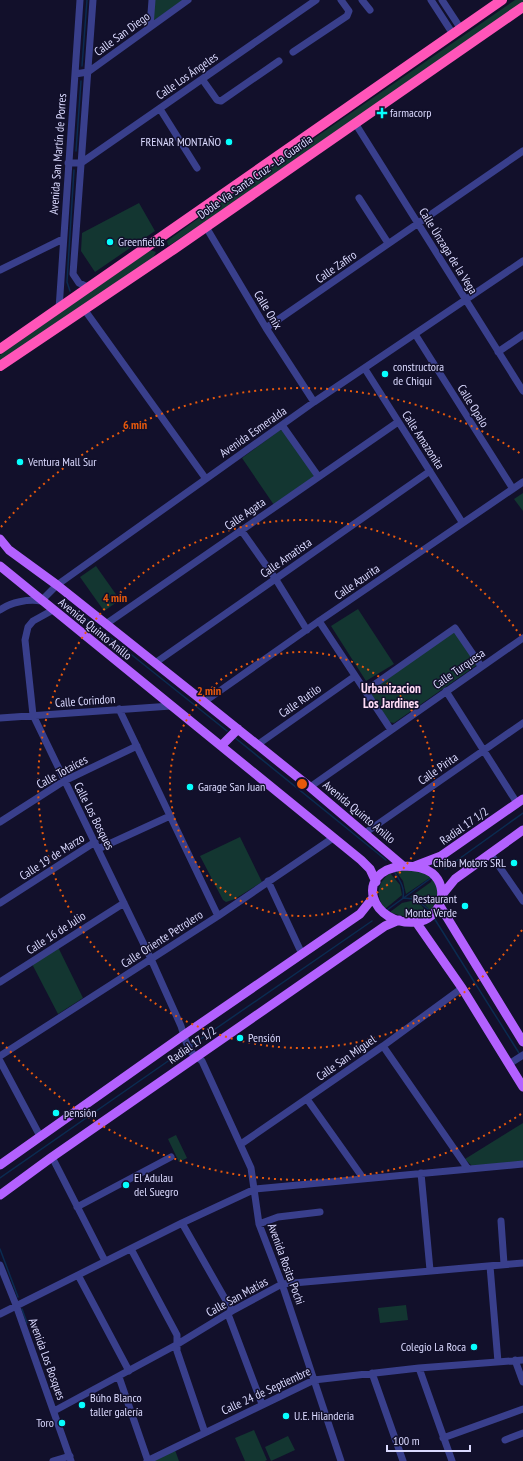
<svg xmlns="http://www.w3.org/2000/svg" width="523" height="1461" font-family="'PT Sans Narrow',sans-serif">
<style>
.green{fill:#133631}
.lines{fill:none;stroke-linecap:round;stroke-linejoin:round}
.stream{stroke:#0b2b50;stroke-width:1.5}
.minor{stroke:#393f8c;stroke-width:7}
.major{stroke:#b361ff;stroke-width:9}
.highway{stroke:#ff55b9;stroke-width:10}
.ring{fill:none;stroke:#e8590c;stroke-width:2;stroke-dasharray:2 4}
.poi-dot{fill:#06fffe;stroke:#12102b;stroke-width:1.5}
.labels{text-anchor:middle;stroke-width:3;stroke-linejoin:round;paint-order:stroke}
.street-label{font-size:12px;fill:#dbdaff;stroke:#12102b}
.poi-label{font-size:12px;fill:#dbdaff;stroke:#12102b;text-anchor:start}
.neighbourhood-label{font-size:13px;font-weight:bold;fill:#ffdcf6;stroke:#12102b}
.centre{fill:#e8590c;stroke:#12102b;stroke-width:2}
.ring-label{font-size:12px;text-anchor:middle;font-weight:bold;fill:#e8590c;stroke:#12102b;stroke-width:3;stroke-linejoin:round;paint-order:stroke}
</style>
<rect width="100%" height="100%" fill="#12102b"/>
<path class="green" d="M153,0H184L153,21Z
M515,0H523V2L215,215L170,245H168L167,241L210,210Z
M139,203L155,231L95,272L81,251L82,233Z
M150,250L156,252L153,258L0,364V355Z
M280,430L284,431L314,475L312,478L274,505L242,458Z
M523,493V511L514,499Z
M96,566L120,600L104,611L80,577Z
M358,609L394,664L366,681L331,626Z
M454,631L477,665L394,723L389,722L369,691Z
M240,837L262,882L235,899L226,902L223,900L200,856Z
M395,870H418L431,877L406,894L403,881Z
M390,873L400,885L402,895L385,909C375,896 377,883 390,873Z
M432,879L437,885L438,902L430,910L420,900L410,897L431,882Z
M411,901L421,905L427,912C416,919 401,917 390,912L402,903Z
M57,945L83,998L58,1014L31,962Z
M523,1123V1162L472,1166L465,1159Z
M176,1135L187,1158L179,1162L168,1139Z
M406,1305L408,1320L380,1323L378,1308Z
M254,1430L267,1460L265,1461H245L235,1438Z
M288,1436L295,1450L271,1461L265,1447Z
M175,1450L179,1461H152Z"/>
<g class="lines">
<path class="stream" d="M82,66L87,0
M76,151L81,81
M70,291L67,282L74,170
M73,608L227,731
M234,737L386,860
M445,869L523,813
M394,871C400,881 405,887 403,898L415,899L428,909
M387,910L431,878
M434,918L519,1053
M192,1045L372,921
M0,1178L184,1050
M0,1249L18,1297
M22,1309L27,1323"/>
<path class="minor" d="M362,0L370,10
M431,0L453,34
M442,0L461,29
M150,27L152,0
M293,52L347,16L349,11L341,0
M75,74L88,72L188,0
M202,79L217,100L221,101L279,61
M160,109L197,168
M355,123L523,391
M68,163H81L316,0
M359,198L388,243
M206,227L266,328L314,402
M0,270L63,239
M90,288L79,283L73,274L93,0
M59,309L80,0
M84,309L206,479
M266,328L523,151
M415,334L513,489
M498,352L523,335
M365,369L462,522
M282,425L318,476
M241,530L275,578L307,630
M0,610C11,602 28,599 41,601L57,585L314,402L523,261
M53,610L33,621L28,627L25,640L33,715L151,959L181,1026L186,1042L192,1053L202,1061L251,1168L259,1224L282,1284L341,1461
M319,621L391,730
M106,624L398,422
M155,663L430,471
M365,691L455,628L481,666
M446,691L517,803
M204,702L319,621L523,482
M119,709L218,916
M0,718L171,706
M257,745L355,676
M310,787L523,638
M0,822L64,781L137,746
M365,833L523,723
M98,849L170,816
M490,853L523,901
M268,881L302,954
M0,903L95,842
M0,982L124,903
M383,1046L468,1169
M0,1056L218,916L333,838
M0,1061L40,1136
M509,1064L523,1055
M307,1099L363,1178
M241,1144L383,1046L462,988
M52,1157L105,1261
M421,1173L430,1270
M77,1207L171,1157
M501,1221L504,1264
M182,1223L232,1311
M259,1224L278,1217L320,1212
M131,1249L177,1335V1351L205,1433
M0,1265L16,1305L71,1461
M490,1266L498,1362
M78,1275L129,1371
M0,1314L182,1223L255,1189L523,1164
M228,1314L262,1404
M515,1360L523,1382
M419,1368L452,1461
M372,1373L403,1461
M119,1377L148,1461
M54,1411L176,1345L232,1311L282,1284L523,1263
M443,1438L523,1409
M505,1440L523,1433
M53,1461L70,1456
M147,1461L314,1380L419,1368L523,1360"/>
<path class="major" d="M0,539L9,550L57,585L204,702L310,787L403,866
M0,566L361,860L370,869L376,882
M221,746L238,729
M403,866C413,866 424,867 432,873C451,889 440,919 417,922C371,927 352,871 403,866Z
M415,866L441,856L523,799
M442,895L455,879L523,830
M440,906L523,1042
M416,922L462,988L523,1087
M0,1165L184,1035L360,914L372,899
M0,1195L52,1157L385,926L399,920"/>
<path class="highway" d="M0,349L502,0
M0,366L174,249L523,7"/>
</g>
<g class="ring">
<circle cx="302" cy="784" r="132"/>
<path d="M522 930A264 264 0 1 1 522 638"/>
<path d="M521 1114A396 396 0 0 1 1 1041M1 527A396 396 0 0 1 521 454"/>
</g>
<g class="poi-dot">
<path d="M380 107h4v4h4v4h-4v4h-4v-4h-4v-4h4z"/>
<circle cx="229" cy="142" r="4"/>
<circle cx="110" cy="242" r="4"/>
<circle cx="385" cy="374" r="4"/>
<circle cx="20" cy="462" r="4"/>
<circle cx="190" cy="787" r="4"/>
<circle cx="514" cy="863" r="4"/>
<circle cx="465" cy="906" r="4"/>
<circle cx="240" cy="1038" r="4"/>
<circle cx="56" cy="1113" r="4"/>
<circle cx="126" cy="1185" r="4"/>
<circle cx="474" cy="1347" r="4"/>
<circle cx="82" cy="1405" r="4"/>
<circle cx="286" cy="1416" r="4"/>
<circle cx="62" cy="1423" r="4"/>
</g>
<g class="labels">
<g class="street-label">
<text transform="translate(122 34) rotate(-36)" y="4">Calle San Diego</text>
<text transform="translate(187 76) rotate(-35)" y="4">Calle Los Ángeles</text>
<text transform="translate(58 154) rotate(-86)" y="4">Avenida San Martín de Porres</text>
<text transform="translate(255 177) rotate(-35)" y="4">Doble Vía Santa Cruz - La Guardia</text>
<text transform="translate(448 251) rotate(58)" y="4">Calle Únzaga de la Vega</text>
<text transform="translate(336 267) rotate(-35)" y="4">Calle Zafiro</text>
<text transform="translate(268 310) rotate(59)" y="4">Calle Onix</text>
<text transform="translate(473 406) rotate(58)" y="4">Calle Opalo</text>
<text transform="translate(253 432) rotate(-35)" y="4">Avenida Esmeralda</text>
<text transform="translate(423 440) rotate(57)" y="4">Calle Amazonita</text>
<text transform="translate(245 514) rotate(-35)" y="4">Calle Agata</text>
<text transform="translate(286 558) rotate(-35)" y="4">Calle Amatista</text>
<text transform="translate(357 582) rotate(-35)" y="4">Calle Azurita</text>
<text transform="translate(95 629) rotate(39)" y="4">Avenida Quinto Anillo</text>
<text transform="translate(459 669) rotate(-35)" y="4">Calle Turquesa</text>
<text transform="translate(85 701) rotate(-4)" y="4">Calle Corindon</text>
<text transform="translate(300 701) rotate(-35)" y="4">Calle Rutilo</text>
<text transform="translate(438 769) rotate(-35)" y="4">Calle Pirita</text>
<text transform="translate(62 772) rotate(-29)" y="4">Calle Totaíces</text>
<text transform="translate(359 812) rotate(40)" y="4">Avenida Quinto Anillo</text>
<text transform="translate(94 816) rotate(63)" y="4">Calle Los Bosques</text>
<text transform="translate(464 826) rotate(-35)" y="4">Radial 17 1/2</text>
<text transform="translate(52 857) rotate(-33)" y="4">Calle 19 de Marzo</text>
<text transform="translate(56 933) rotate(-33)" y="4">Calle 16 de Julio</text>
<text transform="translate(162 939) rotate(-33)" y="4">Calle Oriente Petrolero</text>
<text transform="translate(192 1045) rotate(-35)" y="4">Radial 17 1/2</text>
<text transform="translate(346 1058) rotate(-35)" y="4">Calle San Miguel</text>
<text transform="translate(286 1264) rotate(70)" y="4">Avenida Rosita Pochi</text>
<text transform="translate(237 1297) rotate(-29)" y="4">Calle San Matías</text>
<text transform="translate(47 1359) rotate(70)" y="4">Avenida Los Bosques</text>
<text transform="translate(266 1391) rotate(-25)" y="4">Calle 24 de Septiembre</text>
</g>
<g class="poi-label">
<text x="390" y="117">farmacorp</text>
<text x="221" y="146" text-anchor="end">FRENAR MONTAÑO</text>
<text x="118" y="246">Greenfields</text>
<text x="393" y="371">constructora<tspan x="393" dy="14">de Chiqui</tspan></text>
<text x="28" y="466">Ventura Mall Sur</text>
<text x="198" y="791">Garage San Juan</text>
<text x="506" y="867" text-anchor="end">Chiba Motors SRL</text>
<text x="457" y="903" text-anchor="end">Restaurant<tspan x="457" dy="14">Monte Verde</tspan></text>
<text x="248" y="1042">Pensión</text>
<text x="64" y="1117">pensión</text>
<text x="134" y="1182">El Adulau<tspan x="134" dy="14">del Suegro</tspan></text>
<text x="466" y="1351" text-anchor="end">Colegio La Roca</text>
<text x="90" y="1402">Búho Blanco<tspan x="90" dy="14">taller galería</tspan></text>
<text x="294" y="1420">U.E. Hilanderia</text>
<text x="54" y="1427" text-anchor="end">Toro</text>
</g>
<g class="neighbourhood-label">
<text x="391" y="693">Urbanizacion<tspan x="391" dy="15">Los Jardines</tspan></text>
</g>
</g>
<circle cx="302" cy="784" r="6" class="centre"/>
<g class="ring-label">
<text x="135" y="429">6 min</text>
<text x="115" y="602">4 min</text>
<text x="209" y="695">2 min</text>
</g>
<path d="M387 1445v6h83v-6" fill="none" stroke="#dbdaff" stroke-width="2"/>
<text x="393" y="1445" font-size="12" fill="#dbdaff" stroke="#12102b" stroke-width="3" paint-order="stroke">100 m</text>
</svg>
